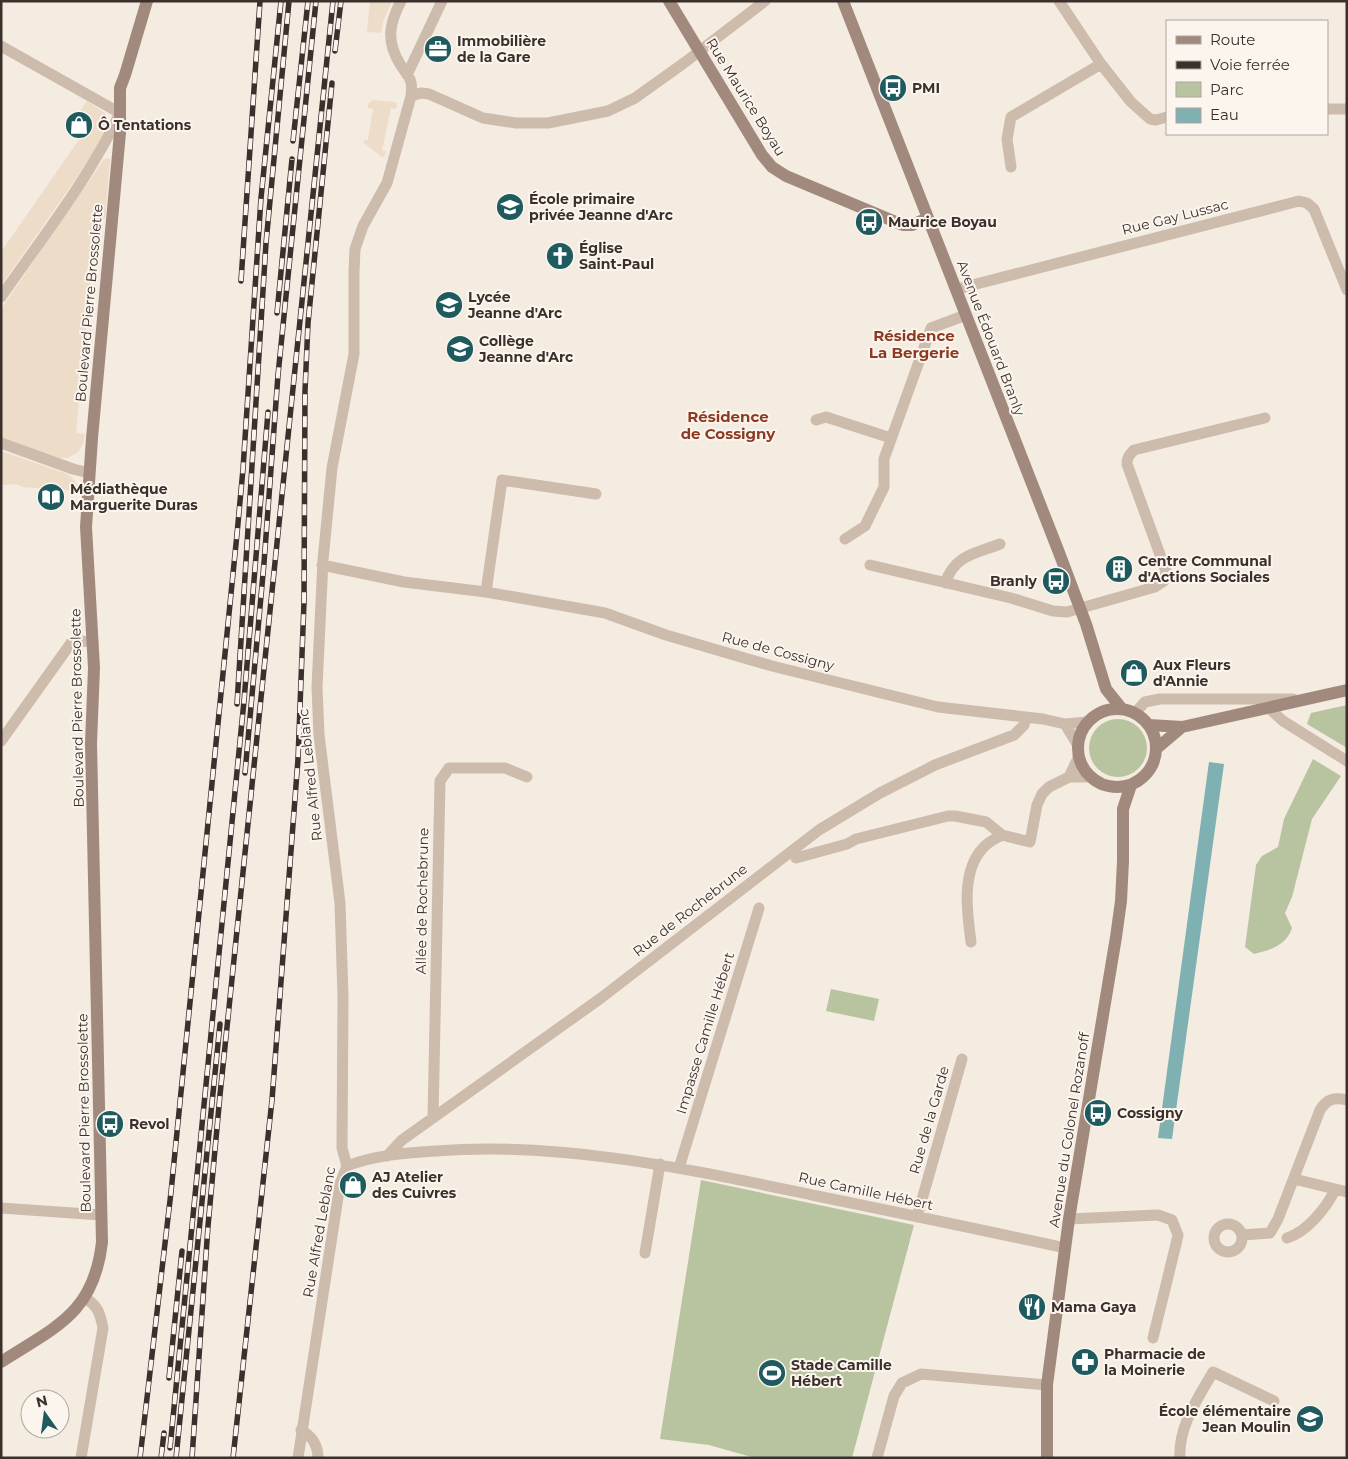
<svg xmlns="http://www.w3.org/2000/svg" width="1348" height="1459" font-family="Montserrat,sans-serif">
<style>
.green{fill:#b8c4a0}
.plaza{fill:#ecdcc8}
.water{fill:#7fb0b2}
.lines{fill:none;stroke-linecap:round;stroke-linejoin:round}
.street{stroke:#cdbbac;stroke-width:11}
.secondary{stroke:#a18a7d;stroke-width:12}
.rail-casing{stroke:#3b302b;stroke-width:5.5}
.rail{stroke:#fbf5ee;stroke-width:4;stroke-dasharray:11;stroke-linecap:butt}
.labels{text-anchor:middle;stroke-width:4;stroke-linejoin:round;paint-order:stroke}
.poi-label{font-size:14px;font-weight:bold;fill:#3b302b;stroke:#fbf5ee;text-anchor:start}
.street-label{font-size:14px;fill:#3b302b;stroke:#fbf5ee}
.neighbourhood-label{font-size:15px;font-weight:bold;fill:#8c3b22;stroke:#fbf5ee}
</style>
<rect width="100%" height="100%" fill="#f4ebe1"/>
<path class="green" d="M1347,705V748L1307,724L1311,713Z
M1089 748a29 29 0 1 1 58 0a29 29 0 1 1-58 0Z
M1313,759L1341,776L1312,819L1292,897L1285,913L1292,928C1286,946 1270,950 1254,954L1245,947L1256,865L1262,856L1278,847L1284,819Z
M831,989L879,999L874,1021L826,1011Z
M701,1180L914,1225L852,1458H755L709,1445L660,1439Z"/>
<path class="plaza" d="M370,1H392L383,22L381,33L367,32Z
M373,100L393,102L397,103L396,109L391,108L382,150L386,151L384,157H382L364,143L363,140H368L373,109L368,108V104Z
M87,101L106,114V125L98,147L1,286V252L92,121L79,113Z
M109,158L110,160L105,219L96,220L76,433L85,434L83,444L78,452L68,458H59L1,438V309L104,159Z
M1,451L67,474L72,478L78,485V491L23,487L16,484L3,485L1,484Z"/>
<path class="water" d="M1209,762L1224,764L1172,1139L1158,1138Z"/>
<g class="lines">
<path class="street" d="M1059,1L1101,64L1131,102L1150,119L1156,120L1167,117
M1,46L120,113C90,177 42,238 1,297
M407,75L442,1
M411,96L421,93L429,94L483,118L516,123H548L608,111L635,98L684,63L765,1
M1327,109H1347
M1011,167L1007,139L1011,117L1101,64
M957,289L1299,201L1307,203L1314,209L1347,290
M816,420L826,417L891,438
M1,443L73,469L89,473
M845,539L865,526L884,487V459L931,328L966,315
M322,565L404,582L486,592L605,613L666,635L772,666L938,707L1043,719L1065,724L1087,722
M870,565L1011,598L1053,611L1067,612L1155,587L1164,581L1166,571L1127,464C1127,458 1129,455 1134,450L1265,418
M945,583C955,555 974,554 1000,544
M486,592L502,480L596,494
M1269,708L1283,721L1347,761
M1135,713L1145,702L1160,699H1293
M1065,724L1077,744
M1,741L71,643L80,641L93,642
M1069,777L1078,758
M796,858L847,844L856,839L948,816H955L986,822L1002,835
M971,942C967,913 961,871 983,848C988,842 995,839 1002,835L1030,842L1037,805L1042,794L1049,787L1069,777H1089
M433,1118L440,781L449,768H505L527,777
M387,1156L402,1140L601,998L819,830L880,793L935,765L1014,735L1024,725L1026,717
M347,1166C375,1155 406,1153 436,1151C565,1141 692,1170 817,1196C900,1213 983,1230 1065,1248
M679,1168L759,908
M1294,1179L1347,1192
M1,1208L101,1215
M917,1217L962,1059
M1069,1219L1158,1215L1172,1220L1178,1235L1176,1244L1153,1338
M1214 1238a14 14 0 1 1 28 0a14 14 0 1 1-28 0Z
M1242,1235L1270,1233L1278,1219L1320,1110C1327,1099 1334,1097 1347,1100
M1287,1238C1307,1232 1326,1208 1335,1190
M645,1253L660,1164
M301,1430C312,1436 318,1445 318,1458
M81,1458L103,1328C100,1313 98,1306 85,1298
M298,1458L340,1184L347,1166L342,1148L343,997L340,903L319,735L317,687L323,560L332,468L354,354V272L355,249L363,226L387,183L411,96C413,77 409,79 400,64C386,41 389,24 401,1
M877,1458L894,1396L902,1383L921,1374L1047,1385
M1180,1458C1178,1427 1198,1398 1213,1372L1274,1401"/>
<path class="secondary" d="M669,1L762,155L772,167L786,176L903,225H912L928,218
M843,1L1058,550L1086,624L1106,689L1122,709
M1078 748a39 39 0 1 1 78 0a39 39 0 1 1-78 0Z
M1149,725L1182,727L1347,690
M1156,749L1182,727
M1,1362C55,1327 94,1314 102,1242L91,743L94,668L86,527L92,438L120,133V88L125,75L147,1
M1047,1458V1385L1069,1219L1116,937L1121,901L1123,861V809L1131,785"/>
<defs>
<path id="rail" d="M335,51L341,1
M293,141L308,1
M241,281L260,1
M277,313L292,159
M237,704L266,243L289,1
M245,773L264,563L278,375L316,1
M169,1378L182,1251
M170,1448L244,701L268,412
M140,1458L171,1192L237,534L243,469L261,198L281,1
M161,1458L164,1433
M176,1458L220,1024
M192,1458L208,1226L220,1095L333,1
M233,1458L272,1100L298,759L304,602L305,391L308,323L332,83"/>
</defs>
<use href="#rail" class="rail-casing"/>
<use href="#rail" class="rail"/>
</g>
<defs>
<symbol id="office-disc" viewBox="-11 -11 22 22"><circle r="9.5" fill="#1f5a5e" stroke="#fbf5ee"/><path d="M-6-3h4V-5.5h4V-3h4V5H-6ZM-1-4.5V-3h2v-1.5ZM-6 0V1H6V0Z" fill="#fff"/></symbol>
<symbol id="bus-disc" viewBox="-11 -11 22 22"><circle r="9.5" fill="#1f5a5e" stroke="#fbf5ee"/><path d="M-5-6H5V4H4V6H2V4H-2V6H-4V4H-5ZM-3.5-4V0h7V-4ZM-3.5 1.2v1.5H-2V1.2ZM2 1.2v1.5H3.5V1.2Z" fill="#fff"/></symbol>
<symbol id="shop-disc" viewBox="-11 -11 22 22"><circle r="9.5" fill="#1f5a5e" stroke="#fbf5ee"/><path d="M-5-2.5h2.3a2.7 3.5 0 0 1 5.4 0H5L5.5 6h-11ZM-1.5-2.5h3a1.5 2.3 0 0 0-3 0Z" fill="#fff"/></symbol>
<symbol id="school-disc" viewBox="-11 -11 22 22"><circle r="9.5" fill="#1f5a5e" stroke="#fbf5ee"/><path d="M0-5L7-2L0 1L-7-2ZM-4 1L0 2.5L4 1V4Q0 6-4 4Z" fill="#fff"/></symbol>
<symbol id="church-disc" viewBox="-11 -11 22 22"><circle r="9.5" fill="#1f5a5e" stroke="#fbf5ee"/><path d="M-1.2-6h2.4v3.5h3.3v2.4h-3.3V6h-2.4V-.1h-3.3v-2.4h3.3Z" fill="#fff"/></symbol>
<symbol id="library-disc" viewBox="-11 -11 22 22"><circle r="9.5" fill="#1f5a5e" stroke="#fbf5ee"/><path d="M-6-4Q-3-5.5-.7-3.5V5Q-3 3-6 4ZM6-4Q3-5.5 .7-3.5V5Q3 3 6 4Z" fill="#fff"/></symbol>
<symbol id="building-disc" viewBox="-11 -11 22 22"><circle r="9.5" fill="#1f5a5e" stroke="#fbf5ee"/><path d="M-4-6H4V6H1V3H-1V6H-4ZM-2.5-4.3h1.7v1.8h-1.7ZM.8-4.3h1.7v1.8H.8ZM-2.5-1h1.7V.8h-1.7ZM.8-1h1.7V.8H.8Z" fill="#fff"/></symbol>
<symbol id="restaurant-disc" viewBox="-11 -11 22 22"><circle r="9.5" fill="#1f5a5e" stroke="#fbf5ee"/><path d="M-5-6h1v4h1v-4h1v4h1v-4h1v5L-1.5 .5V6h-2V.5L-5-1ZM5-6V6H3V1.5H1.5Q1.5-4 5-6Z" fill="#fff"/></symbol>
<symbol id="pharmacy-disc" viewBox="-11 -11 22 22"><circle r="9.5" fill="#1f5a5e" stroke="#fbf5ee"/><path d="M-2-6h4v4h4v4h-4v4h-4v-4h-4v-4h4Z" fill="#fff"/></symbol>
<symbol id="stadium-disc" viewBox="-11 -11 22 22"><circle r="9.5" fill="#1f5a5e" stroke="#fbf5ee"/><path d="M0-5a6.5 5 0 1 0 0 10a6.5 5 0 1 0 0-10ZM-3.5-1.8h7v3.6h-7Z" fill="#fff"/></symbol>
</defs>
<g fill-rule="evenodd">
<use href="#office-disc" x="422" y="33" width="32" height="32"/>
<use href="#bus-disc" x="877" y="72" width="32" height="32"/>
<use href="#shop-disc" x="63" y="109" width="32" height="32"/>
<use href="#school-disc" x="494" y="191" width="32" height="32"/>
<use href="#bus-disc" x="853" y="206" width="32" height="32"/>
<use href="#church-disc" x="544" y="240" width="32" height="32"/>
<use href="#school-disc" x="433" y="289" width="32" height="32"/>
<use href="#school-disc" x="444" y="333" width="32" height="32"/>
<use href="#library-disc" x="35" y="481" width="32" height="32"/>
<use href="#building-disc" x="1103" y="553" width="32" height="32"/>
<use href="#bus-disc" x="1040" y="565" width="32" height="32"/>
<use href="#shop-disc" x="1118" y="657" width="32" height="32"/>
<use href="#bus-disc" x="1082" y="1097" width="32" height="32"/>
<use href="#bus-disc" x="94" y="1108" width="32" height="32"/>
<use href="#shop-disc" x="337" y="1169" width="32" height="32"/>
<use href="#restaurant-disc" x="1016" y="1291" width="32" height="32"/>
<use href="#pharmacy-disc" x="1069" y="1346" width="32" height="32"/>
<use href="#stadium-disc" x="756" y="1357" width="32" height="32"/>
<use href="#school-disc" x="1294" y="1403" width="32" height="32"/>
</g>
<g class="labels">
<g class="poi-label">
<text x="457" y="46">Immobilière<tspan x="457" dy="16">de la Gare</tspan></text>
<text x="912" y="93">PMI</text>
<text x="98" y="130">Ô Tentations</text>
<text x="529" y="204">École primaire<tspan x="529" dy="16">privée Jeanne d'Arc</tspan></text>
<text x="888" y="227">Maurice Boyau</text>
<text x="579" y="253">Église<tspan x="579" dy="16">Saint-Paul</tspan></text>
<text x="468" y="302">Lycée<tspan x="468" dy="16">Jeanne d'Arc</tspan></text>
<text x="479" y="346">Collège<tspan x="479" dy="16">Jeanne d'Arc</tspan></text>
<text x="70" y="494">Médiathèque<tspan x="70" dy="16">Marguerite Duras</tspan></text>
<text x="1138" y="566">Centre Communal<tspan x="1138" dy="16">d'Actions Sociales</tspan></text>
<text x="1037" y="586" text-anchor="end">Branly</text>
<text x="1153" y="670">Aux Fleurs<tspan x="1153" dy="16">d'Annie</tspan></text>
<text x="1117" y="1118">Cossigny</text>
<text x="129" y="1129">Revol</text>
<text x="372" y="1182">AJ Atelier<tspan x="372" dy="16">des Cuivres</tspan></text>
<text x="1051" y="1312">Mama Gaya</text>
<text x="1104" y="1359">Pharmacie de<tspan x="1104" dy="16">la Moinerie</tspan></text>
<text x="791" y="1370">Stade Camille<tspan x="791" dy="16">Hébert</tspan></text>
<text x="1291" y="1416" text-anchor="end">École élémentaire<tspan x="1291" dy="16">Jean Moulin</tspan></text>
</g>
<g class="street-label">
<text transform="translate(746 97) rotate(58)" y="5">Rue Maurice Boyau</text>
<text transform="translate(1175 217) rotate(-14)" y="5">Rue Gay Lussac</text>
<text transform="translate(89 303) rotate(-85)" y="5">Boulevard Pierre Brossolette</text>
<text transform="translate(991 338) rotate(69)" y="5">Avenue Édouard Branly</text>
<text transform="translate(778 651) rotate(15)" y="5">Rue de Cossigny</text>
<text transform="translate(77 708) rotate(-91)" y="5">Boulevard Pierre Brossolette</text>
<text transform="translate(310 775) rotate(-96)" y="5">Rue Alfred Leblanc</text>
<text transform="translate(422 901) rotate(-89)" y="5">Allée de Rochebrune</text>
<text transform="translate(690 910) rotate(-38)" y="5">Rue de Rochebrune</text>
<text transform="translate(705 1033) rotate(-73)" y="5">Impasse Camille Hébert</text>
<text transform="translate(84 1113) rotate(-91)" y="5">Boulevard Pierre Brossolette</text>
<text transform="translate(929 1120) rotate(-74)" y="5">Rue de la Garde</text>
<text transform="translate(1069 1130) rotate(-81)" y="5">Avenue du Colonel Rozanoff</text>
<text transform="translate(866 1191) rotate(12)" y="5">Rue Camille Hébert</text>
<text transform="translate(319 1232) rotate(-80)" y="5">Rue Alfred Leblanc</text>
</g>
<g class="neighbourhood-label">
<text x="914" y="341">Résidence<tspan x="914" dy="17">La Bergerie</tspan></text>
<text x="728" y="422">Résidence<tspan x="728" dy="17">de Cossigny</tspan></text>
</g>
</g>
<rect width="1348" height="1459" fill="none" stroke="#3b302b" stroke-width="5"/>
<rect x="1166" y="20" width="162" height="115" fill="#fbf5ee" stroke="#aea6a0"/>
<rect x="1176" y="36" width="25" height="8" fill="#a18a7d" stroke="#aea6a0"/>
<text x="1210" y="45" font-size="15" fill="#3b302b">Route</text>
<rect x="1176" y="61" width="25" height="8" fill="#3b302b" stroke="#aea6a0"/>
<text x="1210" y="70" font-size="15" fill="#3b302b">Voie ferrée</text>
<rect x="1176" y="82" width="25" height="15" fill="#b8c4a0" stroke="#aea6a0"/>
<text x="1210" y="95" font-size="15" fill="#3b302b">Parc</text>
<rect x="1176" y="108" width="25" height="15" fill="#7fb0b2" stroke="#aea6a0"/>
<text x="1210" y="120" font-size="15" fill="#3b302b">Eau</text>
<g transform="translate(45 1414) rotate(346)"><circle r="24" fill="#fbf5ee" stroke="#aea6a0"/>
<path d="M0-4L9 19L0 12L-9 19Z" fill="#1f5a5e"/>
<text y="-8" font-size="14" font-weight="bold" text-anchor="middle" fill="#3b302b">N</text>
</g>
</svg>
